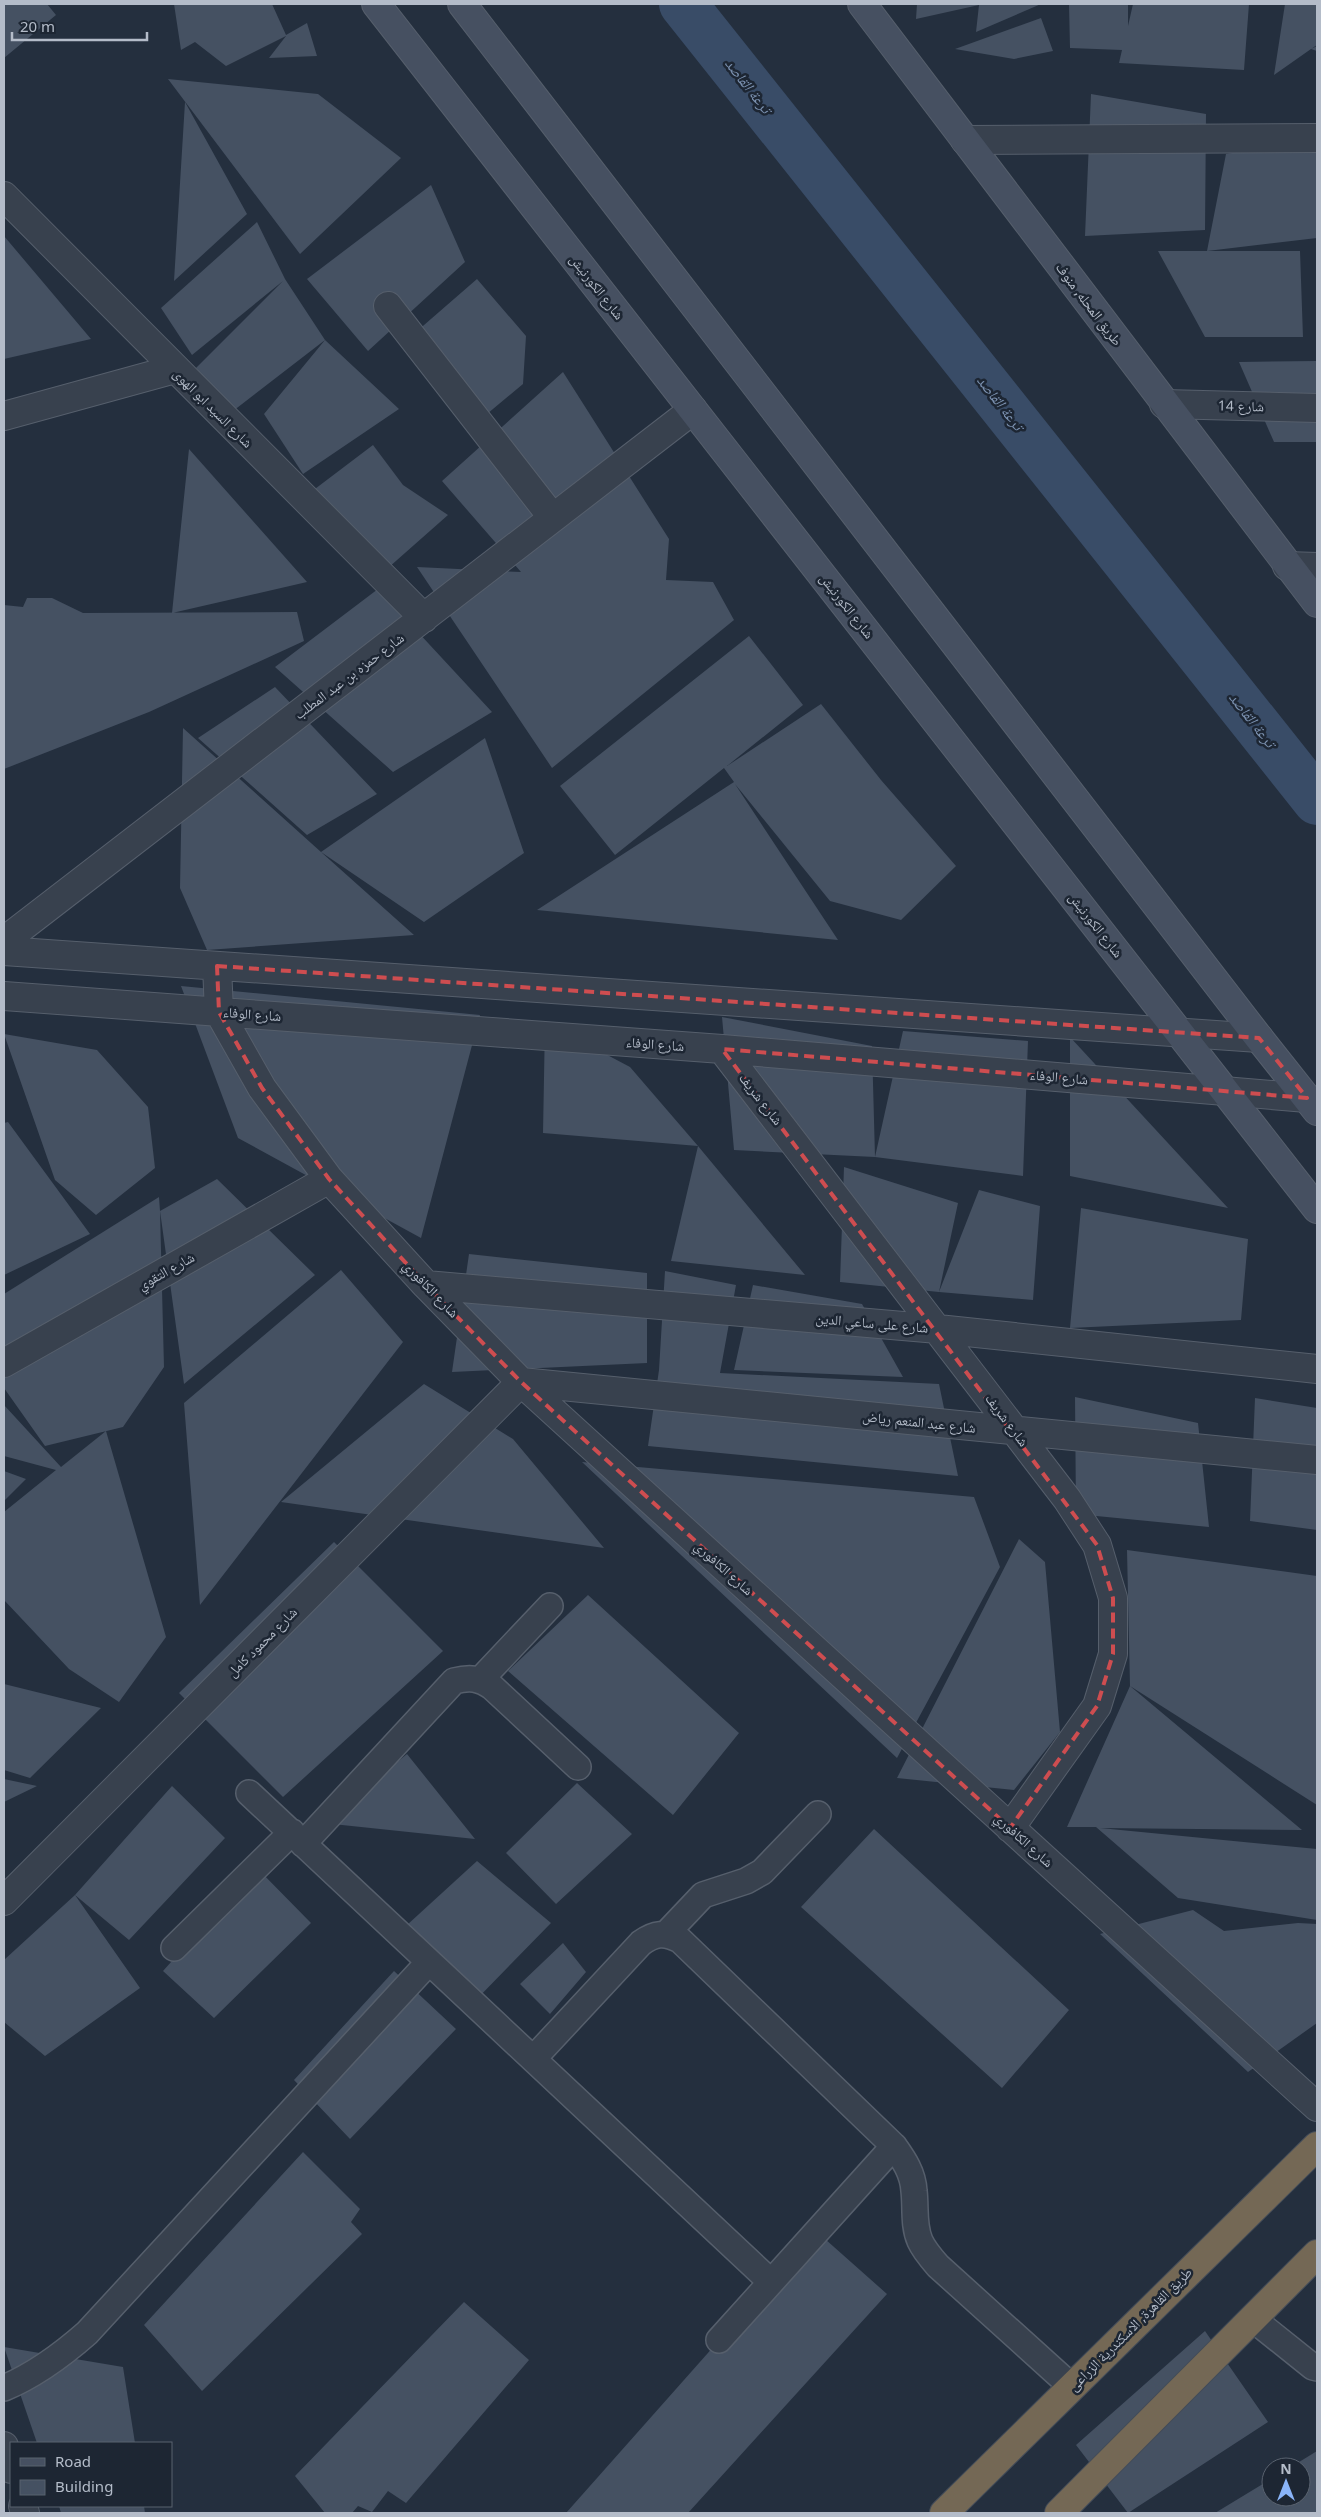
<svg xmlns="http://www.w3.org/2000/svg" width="1321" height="2517" font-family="'Noto Sans','Noto Naskh Arabic',sans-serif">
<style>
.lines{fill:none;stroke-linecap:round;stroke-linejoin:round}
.canal{stroke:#394c67;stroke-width:48}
.building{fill:#455162}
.lane-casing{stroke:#565f6c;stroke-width:28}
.street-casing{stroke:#565f6c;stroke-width:30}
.secondary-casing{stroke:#565f6c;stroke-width:30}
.highway-casing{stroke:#434c59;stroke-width:30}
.lane{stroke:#38414e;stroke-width:25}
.street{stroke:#38414e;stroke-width:28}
.secondary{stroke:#465061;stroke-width:28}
.highway{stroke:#746855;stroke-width:28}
.marked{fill:none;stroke:#ce4d50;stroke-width:4;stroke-dasharray:10 6;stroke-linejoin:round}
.labels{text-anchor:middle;stroke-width:5;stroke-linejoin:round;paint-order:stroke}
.street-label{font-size:14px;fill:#b4bcc9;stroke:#1d2633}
.water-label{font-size:15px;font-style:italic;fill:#7c92b1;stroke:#1d2633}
</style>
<rect width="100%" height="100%" fill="#242f3e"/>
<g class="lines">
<path class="canal" d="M683,4L1317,801"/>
</g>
<path class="building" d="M4,4H47L56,15L4,58Z
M174,4H272L286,35L307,23L317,56L269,58L286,36L226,66L195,42L181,50Z
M917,4H1041L976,32L979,5L916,19Z
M1069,4H1128V26L1133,4H1249L1244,70L1119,63L1122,50L1070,48Z
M1285,4H1317V45L1311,49L1317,46V51L1311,49L1274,75Z
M1041,18L1053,51L1014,59L955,49Z
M168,79L318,94L401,158L300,254Z
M1091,94L1206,114L1205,230L1085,236Z
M185,102L247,214L174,281Z
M1317,139V238L1207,251H1300L1303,337H1205L1158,251H1207L1226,154Z
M431,185L465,262L368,351L307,279Z
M257,222L285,279L325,340L399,409L303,474L264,414L325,340L233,411L196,368L283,281L192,355L161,308Z
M4,236L91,339L4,359Z
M477,279L526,336L523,384L487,414L416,332Z
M1317,361V442H1274L1239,362Z
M563,372L669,539L666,580L713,582L734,620L552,768L417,567L521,572L442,481Z
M373,445L403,485L448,515L388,568L307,495Z
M189,449L307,582L172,613Z
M378,589L492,712L393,772L275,667Z
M27,598H52L83,613L297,612L304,641L149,712L4,769V605L23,607Z
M749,636L803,705L727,766L821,704L881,780L956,866L901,920L830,901L735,784L838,940L537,910L734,782L724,768L615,855L560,786Z
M275,687L377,794L307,835L198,738Z
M183,728L321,852L485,738L524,853L424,922L321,852L414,935L207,950L180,888Z
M181,986L480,1015L421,1238L238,1138Z
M722,1017L872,1046L875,1157L734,1150Z
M545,1022L630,1067L698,1146L543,1133Z
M903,1031L1028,1041L1023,1176L875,1157Z
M4,1034L97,1050L148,1107L155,1168L96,1215L55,1180Z
M1070,1037L1228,1208L1070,1176Z
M8,1122L90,1234L4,1275V1123Z
M698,1146L805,1275L671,1261Z
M844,1167L958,1203L939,1292L840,1282Z
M217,1179L315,1275L184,1384L160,1211L164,1367L123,1427L45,1446L4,1388V1294L159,1197L160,1211Z
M979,1190L1040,1206L1033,1300L939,1292Z
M1081,1208L1248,1239L1241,1320L1070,1328Z
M469,1254L647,1273V1363L452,1372Z
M341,1270L403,1342L200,1605L184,1403Z
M665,1271L736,1285L720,1373L939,1384L958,1476L648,1446L659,1370Z
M753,1285L862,1304L903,1377L734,1370Z
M424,1384L513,1439L604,1548L281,1502Z
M1075,1397L1198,1423L1209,1527L1076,1514Z
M1255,1398L1317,1408V1530L1250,1521Z
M4,1405L61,1467L106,1431L166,1637L119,1702L69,1669L4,1600V1512L56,1470L4,1456Z
M582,1462L974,1497L1000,1567L897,1758Z
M4,1471L26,1479L4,1501Z
M1019,1539L1045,1562L1060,1732L1014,1790L897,1778Z
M334,1542L443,1651L283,1797L179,1693Z
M1127,1550L1317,1576V1805L1130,1686Z
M588,1595L739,1733L673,1815L508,1671Z
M4,1684L101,1708L30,1778L4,1770Z
M1130,1686L1302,1830L1100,1828L1317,1849V1920L1178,1898L1096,1827H1067Z
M407,1754L475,1839L323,1823Z
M4,1779L37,1786L4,1802Z
M577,1783L632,1834L556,1904L506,1853Z
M172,1786L225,1838L129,1940L75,1895Z
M874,1829L1069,2010L1002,2088L801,1907Z
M477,1861L551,1923L473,2003L407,1925Z
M256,1867L311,1923L214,2018L163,1971Z
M75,1895L140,1988L45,2056L4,2022V1960Z
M1193,1910L1224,1931L1298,1923L1317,1924V2023L1248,2072L1100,1934Z
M563,1943L586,1972L550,2014L520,1984Z
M394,1971L456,2029L350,2139L294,2080Z
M303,2152L360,2209L351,2222L362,2234L202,2391L144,2325Z
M816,2231L887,2294L688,2513H566Z
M464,2302L529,2360L406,2503L388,2491L372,2512L358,2506L352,2513H325L295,2476Z
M1205,2331L1268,2422L1128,2513L1076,2445Z
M4,2347L123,2367L135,2443H37Z
M1317,2451V2513H1215L1271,2479V2497H1301V2467H1291Z
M59,2506H144L145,2513H61Z"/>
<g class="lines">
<defs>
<path id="lane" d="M481,1679L550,1606
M249,1793L771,2282
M303,1844L454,1681C470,1677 479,1678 492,1687L578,1767
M667,1933L703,1895L746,1881L762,1872L818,1814
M174,1948L292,1832
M533,2059L641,1943C655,1933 664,1932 680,1940L894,2146C904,2160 913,2173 914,2191C916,2207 913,2225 920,2241C924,2250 931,2258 938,2266L1072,2387
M1253,2319L1313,2367L1317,2368
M719,2340L894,2146
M4,2388C35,2375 62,2355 87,2333L429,1962"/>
<path id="street" d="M965,140L1317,138
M4,196L424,618
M388,306L553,518
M1164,404L1317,408
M4,416L175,369
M1287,566L1317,567
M4,941L693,410
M4,951L1259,1038
M217,966L219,1012L262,1088L329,1179L426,1285L521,1382L1317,2107
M4,996L722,1049L1307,1098
M722,1049L1067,1499L1097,1545L1113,1598V1654L1097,1706L1010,1828
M426,1285L938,1329L1317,1369
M4,1363L329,1179
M4,1901L521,1382L1317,1460
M4,2446L11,2469
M23,2506L25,2513"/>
<path id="secondary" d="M376,4L1317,1209
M462,4L1259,1038L1317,1111
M862,4L1317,603"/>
<path id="highway" d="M944,2513L1317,2146
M1059,2513L1317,2254"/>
</defs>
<use href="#lane" class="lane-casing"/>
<use href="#street" class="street-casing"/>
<use href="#secondary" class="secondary-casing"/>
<use href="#highway" class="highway-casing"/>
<use href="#lane" class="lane"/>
<use href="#street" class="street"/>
<use href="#secondary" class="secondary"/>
<use href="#highway" class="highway"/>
</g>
<path class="marked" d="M217,966L1259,1038L1307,1098L722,1049L1097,1545L1113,1598V1654L1097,1706L1010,1828L521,1382L426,1285L329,1179L262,1088L219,1012Z"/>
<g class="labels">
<g class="street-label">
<text transform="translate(597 287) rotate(52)" y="5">شارع الكورنيش</text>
<text transform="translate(1089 304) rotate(53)" y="5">طريق المحله, منوف</text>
<text transform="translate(1241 406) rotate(1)" y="5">شارع 14</text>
<text transform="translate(213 408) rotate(45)" y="5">شارع السيد ابو الهوى</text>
<text transform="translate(847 606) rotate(52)" y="5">شارع الكورنيش</text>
<text transform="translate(349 676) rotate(-37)" y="5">شارع حمزه بن عبد المطلب</text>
<text transform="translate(1096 925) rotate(52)" y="5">شارع الكورنيش</text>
<text transform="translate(252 1014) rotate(4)" y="5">شارع الوفاء</text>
<text transform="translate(655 1044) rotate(4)" y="5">شارع الوفاء</text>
<text transform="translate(1059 1077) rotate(5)" y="5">شارع الوفاء</text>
<text transform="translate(761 1099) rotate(52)" y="5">شارع شريف</text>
<text transform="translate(166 1271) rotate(-29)" y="5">شارع التقوي</text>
<text transform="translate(431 1289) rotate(46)" y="5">شارع الكافوري</text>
<text transform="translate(872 1323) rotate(5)" y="5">شارع على ساعي الدين</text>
<text transform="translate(1007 1420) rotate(53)" y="5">شارع شريف</text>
<text transform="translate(919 1422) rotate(6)" y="5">شارع عبد المنعم رياض</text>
<text transform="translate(724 1568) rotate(42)" y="5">شارع الكافوري</text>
<text transform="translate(262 1642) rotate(-45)" y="5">شارع محمود كامل</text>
<text transform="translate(1024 1840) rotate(42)" y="5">شارع الكافوري</text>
<text transform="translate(1130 2329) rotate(-45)" y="5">طريق القاهرة, الاسكندرية الزراعى</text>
</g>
<g class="water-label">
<text transform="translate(748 86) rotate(52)" y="5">ترعة القاصد</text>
<text transform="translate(1000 403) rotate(52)" y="5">ترعة القاصد</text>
<text transform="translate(1252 720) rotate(52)" y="5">ترعة القاصد</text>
</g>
</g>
<rect width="1321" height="2517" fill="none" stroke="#b4bcc9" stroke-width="10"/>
<rect x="10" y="2442" width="162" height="65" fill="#1d2633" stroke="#59626f"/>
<rect x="20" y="2458" width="25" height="8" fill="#465061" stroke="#59626f"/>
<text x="55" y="2467" font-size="15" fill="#b4bcc9">Road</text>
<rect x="20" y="2480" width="25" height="15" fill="#455162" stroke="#59626f"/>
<text x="55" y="2492" font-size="15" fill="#b4bcc9">Building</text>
<g transform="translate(1286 2482)"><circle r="24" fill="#1d2633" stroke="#59626f"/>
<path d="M0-4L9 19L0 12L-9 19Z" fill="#8ab4f8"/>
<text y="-8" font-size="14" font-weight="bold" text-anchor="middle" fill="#b4bcc9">N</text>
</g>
<path d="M12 32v8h135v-8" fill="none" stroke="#b4bcc9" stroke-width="2.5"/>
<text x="20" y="32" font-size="15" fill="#b4bcc9" stroke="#1d2633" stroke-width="4" paint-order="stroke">20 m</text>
</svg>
